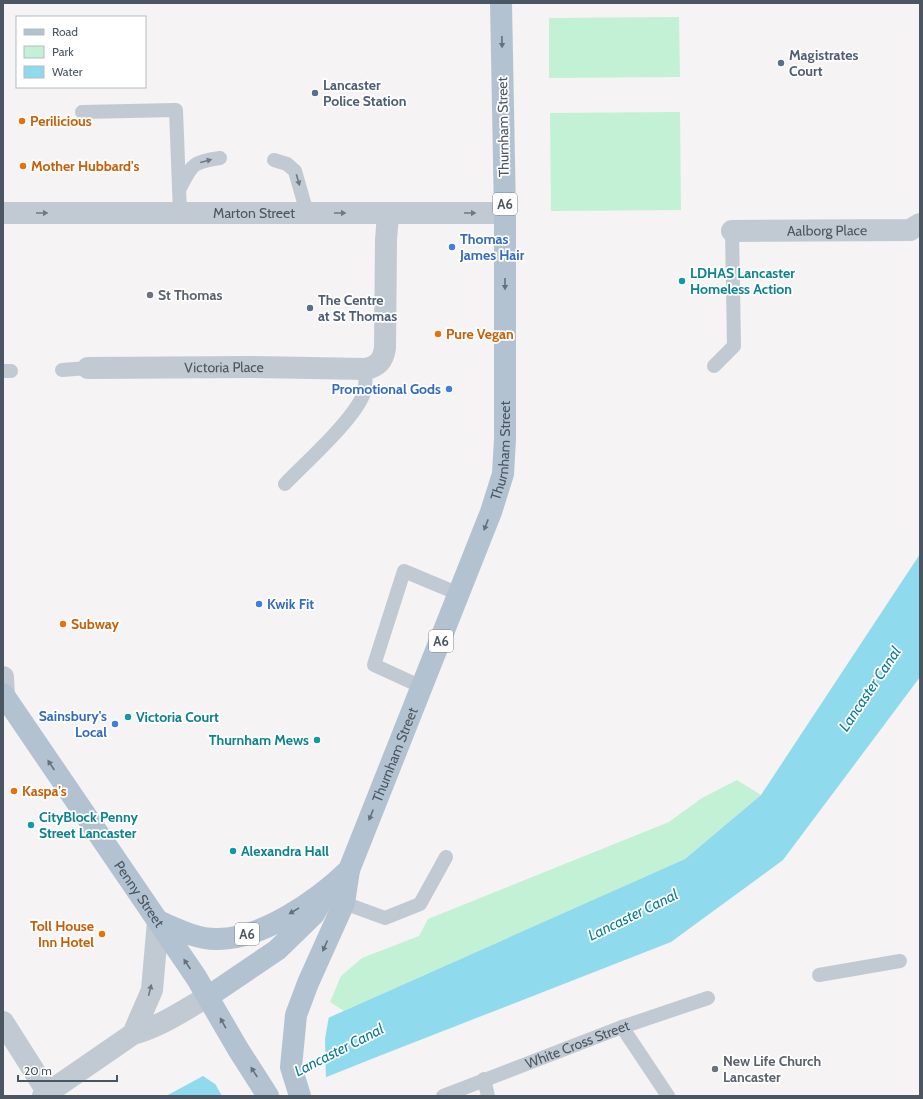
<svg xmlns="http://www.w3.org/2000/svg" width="923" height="1099" font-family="Cabin,sans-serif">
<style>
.green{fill:#c3f1d5}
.water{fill:#90daee}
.pier{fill:#f5f3f3}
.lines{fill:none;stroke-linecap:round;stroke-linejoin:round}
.service{stroke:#c1cad2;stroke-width:14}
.minor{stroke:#c1cad2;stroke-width:22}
.tertiary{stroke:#c1cad2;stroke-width:22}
.primary{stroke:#b3c2d1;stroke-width:22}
.oneway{fill:#64717d}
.oneway2{fill:#6e7983}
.service-dot{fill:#5c6f8a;stroke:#fff;stroke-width:1.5}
.food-dot{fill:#e8710a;stroke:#fff;stroke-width:1.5}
.shop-dot{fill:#3f7fe0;stroke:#fff;stroke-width:1.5}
.culture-dot{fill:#0f9aa8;stroke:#fff;stroke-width:1.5}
.worship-dot{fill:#6b7280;stroke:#fff;stroke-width:1.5}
.labels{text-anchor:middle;stroke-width:3.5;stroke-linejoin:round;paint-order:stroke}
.shield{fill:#fff;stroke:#808990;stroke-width:1}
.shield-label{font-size:13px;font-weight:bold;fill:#4a5661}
.service-label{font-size:14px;font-weight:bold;fill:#4e5e75;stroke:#fff;text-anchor:start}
.food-label{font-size:14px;font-weight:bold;fill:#c56008;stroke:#fff;text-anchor:start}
.street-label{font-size:14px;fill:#4a5661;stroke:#fff}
.shop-label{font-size:14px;font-weight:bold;fill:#366cbe;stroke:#fff;text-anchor:start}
.culture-label{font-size:14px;font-weight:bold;fill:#0d838f;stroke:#fff;text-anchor:start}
.worship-label{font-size:14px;font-weight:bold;fill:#5b616d;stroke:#fff;text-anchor:start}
.water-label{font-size:15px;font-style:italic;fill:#0c7c9b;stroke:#fff}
</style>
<rect width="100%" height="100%" fill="#f5f3f3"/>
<path class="green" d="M679,17L680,77L549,78V18Z
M680,112L681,210L551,211L550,113Z
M737,780L761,795L685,859L344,1011L330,1002L341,976L362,958L419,936L428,919L669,822L702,798Z"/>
<path class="water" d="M920,554V677L783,860L671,942L374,1058L314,1082L290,1096H166L203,1076L215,1084L328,1018L685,859L761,795Z"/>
<path class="pier" d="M329,1016L325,1039L326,1080L294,1096H222L213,1080L215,1082Z"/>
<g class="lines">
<g class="service">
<path d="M82,112L176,110L180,213"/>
<path d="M274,160L287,164L295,171L307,213"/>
<path d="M179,190C192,165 191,162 220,158"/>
<path d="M714,366L734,346L732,231"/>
<path d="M62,370L88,368"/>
<path d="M3,371H11"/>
<path d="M285,484C306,462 354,420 364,393C366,386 365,376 366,369"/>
<path d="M422,687L374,665L404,571L459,594"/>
<path d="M344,903L385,918L420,904L446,857"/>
<path d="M819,975L900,961"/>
<path d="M622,1027L668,1096"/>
<path d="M484,1079L488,1096"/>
<path id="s1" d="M443,1096L622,1027L708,998"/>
</g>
<g class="minor">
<path id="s2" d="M3,213H505"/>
<path id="s3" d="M732,231L910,230L920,224"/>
<path id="s4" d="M88,368L250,367L366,369C378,366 383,361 385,348L386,240L388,214"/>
<path d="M3,677L4,696"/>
<path d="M3,1022L48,1093"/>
</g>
<path class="tertiary" d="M133,1034L152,990L158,921
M43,1096L133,1034C160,1027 184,1010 209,996"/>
<g class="primary">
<path id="s5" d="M3,694L196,977L238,1049L268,1096"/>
<path d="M158,921C177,929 196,939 216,939C261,940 318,900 349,870"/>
<path d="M209,996L277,950L314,914L325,895"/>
<path id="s6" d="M300,1096L291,1067L296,1015L308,983L344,903L349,870L491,512L503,474L505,439V213L501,3"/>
</g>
</g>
<defs><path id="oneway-solid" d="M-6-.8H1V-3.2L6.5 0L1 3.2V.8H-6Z"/></defs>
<g class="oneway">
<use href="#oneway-solid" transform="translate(502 42) rotate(89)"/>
<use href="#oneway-solid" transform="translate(505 284) rotate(90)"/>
<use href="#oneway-solid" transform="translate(486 525) rotate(111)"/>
<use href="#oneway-solid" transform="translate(51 765) rotate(-124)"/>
<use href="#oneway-solid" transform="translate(371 815) rotate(112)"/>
<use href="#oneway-solid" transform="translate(294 911) rotate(149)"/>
<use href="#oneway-solid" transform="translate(325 946) rotate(114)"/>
<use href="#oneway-solid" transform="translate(187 964) rotate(-124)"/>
<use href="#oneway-solid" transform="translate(223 1023) rotate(-119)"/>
<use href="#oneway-solid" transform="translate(254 1072) rotate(-123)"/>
</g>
<g class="oneway2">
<use href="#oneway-solid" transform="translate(206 161) rotate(-15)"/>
<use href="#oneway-solid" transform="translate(298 180) rotate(74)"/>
<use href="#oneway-solid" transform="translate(42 213)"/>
<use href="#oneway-solid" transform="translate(340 213)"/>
<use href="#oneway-solid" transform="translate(470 213)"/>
<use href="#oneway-solid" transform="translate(150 990) rotate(-76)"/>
</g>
<g class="service-dot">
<circle cx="781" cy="63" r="4"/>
<circle cx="315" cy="93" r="4"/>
<circle cx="310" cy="308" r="4"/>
</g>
<g class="food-dot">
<circle cx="22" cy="121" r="4"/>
<circle cx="23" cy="166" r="4"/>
<circle cx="438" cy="334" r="4"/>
<circle cx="63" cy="624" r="4"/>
<circle cx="14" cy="791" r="4"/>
<circle cx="102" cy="934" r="4"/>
</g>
<g class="shop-dot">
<circle cx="452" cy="247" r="4"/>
<circle cx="449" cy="389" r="4"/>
<circle cx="259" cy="604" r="4"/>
<circle cx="115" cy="724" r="4"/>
</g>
<g class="culture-dot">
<circle cx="682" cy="281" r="4"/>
<circle cx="128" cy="717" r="4"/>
<circle cx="317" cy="740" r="4"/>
<circle cx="31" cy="825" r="4"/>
<circle cx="233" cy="851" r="4"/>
</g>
<g class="worship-dot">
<circle cx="150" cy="295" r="4"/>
<circle cx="715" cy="1069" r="4"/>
</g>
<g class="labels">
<g class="shield">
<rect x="493" y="193" width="24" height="22" rx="3"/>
<rect x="429" y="630" width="24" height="22" rx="3"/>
<rect x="235" y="923" width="24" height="22" rx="3"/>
</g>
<g class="shield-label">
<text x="505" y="209">A6</text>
<text x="441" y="646">A6</text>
<text x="247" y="939">A6</text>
</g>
<g class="service-label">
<text x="789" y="60">Magistrates<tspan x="789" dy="16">Court</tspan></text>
<text x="323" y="90">Lancaster<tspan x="323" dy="16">Police Station</tspan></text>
<text x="318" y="305">The Centre<tspan x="318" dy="16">at St Thomas</tspan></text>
</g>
<g class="food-label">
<text x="30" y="126">Perilicious</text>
<text x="31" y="171">Mother Hubbard's</text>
<text x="446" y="339">Pure Vegan</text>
<text x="71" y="629">Subway</text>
<text x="22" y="796">Kaspa's</text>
<text x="94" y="931" text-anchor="end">Toll House<tspan x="94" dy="16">Inn Hotel</tspan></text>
</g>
<g class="street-label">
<text transform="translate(503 127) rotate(-91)" y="5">Thurnham Street</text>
<text dy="5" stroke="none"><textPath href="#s2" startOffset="251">Marton Street</textPath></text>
<text dy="5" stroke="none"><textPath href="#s3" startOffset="95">Aalborg Place</textPath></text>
<text dy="5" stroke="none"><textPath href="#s4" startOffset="136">Victoria Place</textPath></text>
<text dy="5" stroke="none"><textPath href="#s6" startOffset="686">Thurnham Street</textPath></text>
<text dy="5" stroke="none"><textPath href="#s6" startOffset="362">Thurnham Street</textPath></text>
<text dy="5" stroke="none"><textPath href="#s5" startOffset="242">Penny Street</textPath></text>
<text dy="5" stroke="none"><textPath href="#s1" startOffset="144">White Cross Street</textPath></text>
</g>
<g class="shop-label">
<text x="460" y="244">Thomas<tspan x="460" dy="16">James Hair</tspan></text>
<text x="441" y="394" text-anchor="end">Promotional Gods</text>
<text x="267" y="609">Kwik Fit</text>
<text x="107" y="721" text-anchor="end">Sainsbury's<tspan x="107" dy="16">Local</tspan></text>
</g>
<g class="culture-label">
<text x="690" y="278">LDHAS Lancaster<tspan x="690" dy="16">Homeless Action</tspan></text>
<text x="136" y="722">Victoria Court</text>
<text x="309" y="745" text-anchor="end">Thurnham Mews</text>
<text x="39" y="822">CityBlock Penny<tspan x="39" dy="16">Street Lancaster</tspan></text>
<text x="241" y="856">Alexandra Hall</text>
</g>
<g class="worship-label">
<text x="158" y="300">St Thomas</text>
<text x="723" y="1066">New Life Church<tspan x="723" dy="16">Lancaster</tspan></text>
</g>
<g class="water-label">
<text transform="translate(870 689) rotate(-56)" y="5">Lancaster Canal</text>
<text transform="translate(633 915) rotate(-26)" y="5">Lancaster Canal</text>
<text transform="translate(339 1050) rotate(-27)" y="5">Lancaster Canal</text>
</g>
</g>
<rect width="923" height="1099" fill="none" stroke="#4a5661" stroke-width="8"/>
<rect x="16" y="16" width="130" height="72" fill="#ffffff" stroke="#b7bbc0"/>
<rect x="24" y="29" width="20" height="6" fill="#b3c2d1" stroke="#b7bbc0"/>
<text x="52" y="36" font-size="12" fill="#4a5661">Road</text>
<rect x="24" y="46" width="20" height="12" fill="#c3f1d5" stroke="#b7bbc0"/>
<text x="52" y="56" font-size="12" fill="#4a5661">Park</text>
<rect x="24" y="66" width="20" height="12" fill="#90daee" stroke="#b7bbc0"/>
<text x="52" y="76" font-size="12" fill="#4a5661">Water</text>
<path d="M18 1075v6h99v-6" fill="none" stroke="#4a5661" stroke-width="2"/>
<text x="24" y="1075" font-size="12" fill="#4a5661" stroke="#ffffff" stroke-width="3" paint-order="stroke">20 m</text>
</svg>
